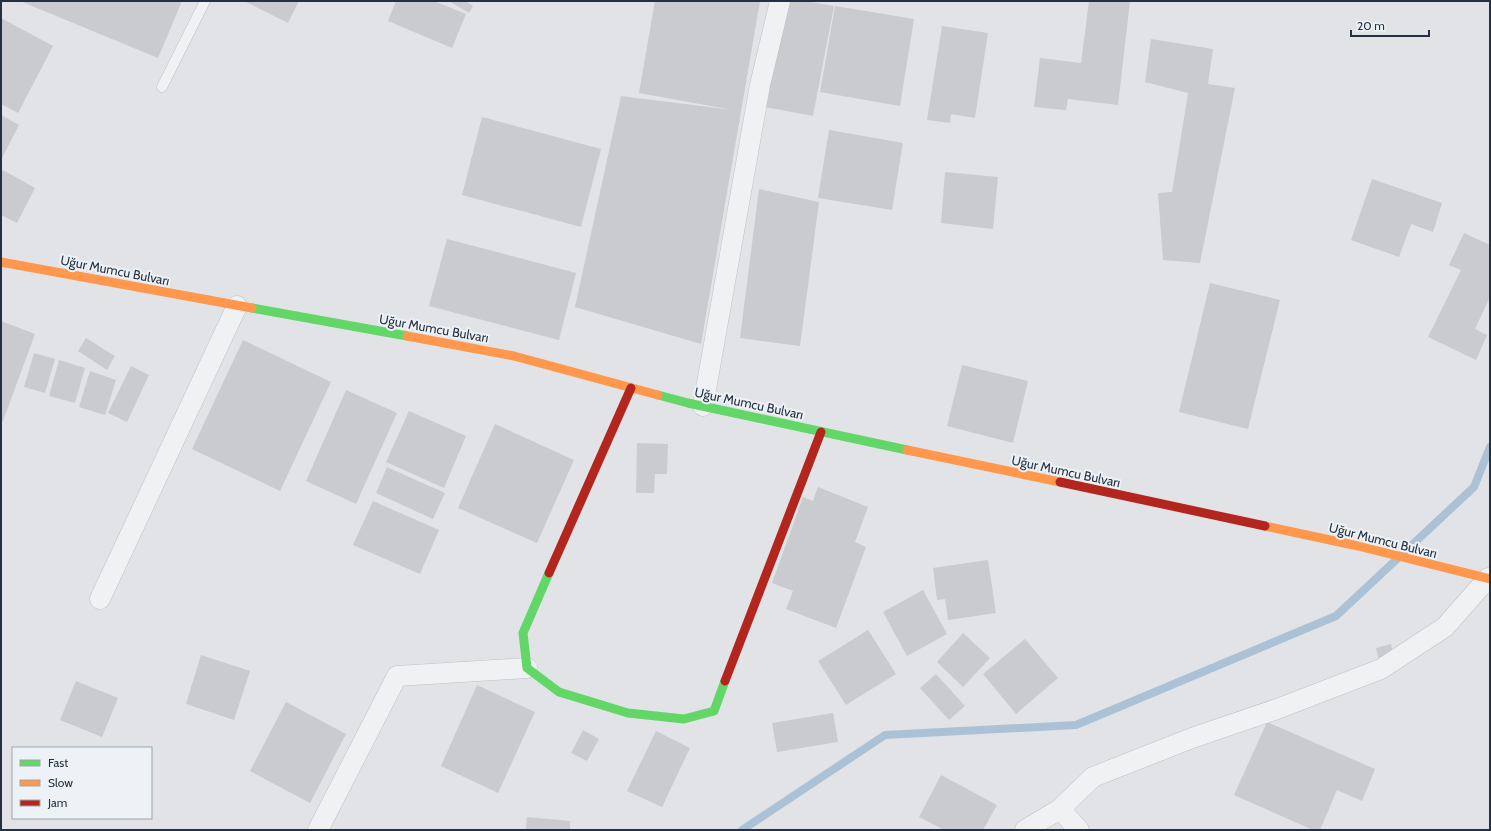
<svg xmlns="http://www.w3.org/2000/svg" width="1491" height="831" font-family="Cabin,sans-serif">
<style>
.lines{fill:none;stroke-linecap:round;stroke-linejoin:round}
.stream{stroke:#abc1d5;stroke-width:8}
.building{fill:#c9cbcf}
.lane-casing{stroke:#bfc1c4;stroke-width:11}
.street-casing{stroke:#bfc1c4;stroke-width:21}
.lane{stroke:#f0f1f3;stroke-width:10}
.street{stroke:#f0f1f3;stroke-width:20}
.fast{stroke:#63d668;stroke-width:9}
.slow{stroke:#ff974d;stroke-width:9}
.jam{stroke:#b3261e;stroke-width:9}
.labels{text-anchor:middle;stroke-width:4;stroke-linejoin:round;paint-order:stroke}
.street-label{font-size:13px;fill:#253142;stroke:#edf2f7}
</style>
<rect width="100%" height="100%" fill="#e1e3e6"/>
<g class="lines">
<path class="stream" d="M742,830L885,735L1076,725L1336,616L1474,487L1490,447"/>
</g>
<path class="building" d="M20,1H182L158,58Z
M244,1H299L288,23Z
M396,1H434L466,14L452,48L388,21Z
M449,1H465L473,6L469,13Z
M655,1H760L701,344L575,307L621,96L733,110L639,93Z
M786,1H805L834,6L813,116L765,107Z
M1089,1H1130L1118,105L1068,99L1066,110L1034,107L1040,58L1081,63Z
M835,6L914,19L900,106L820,92Z
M1,18L53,46L18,113L1,104Z
M942,26L988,33L975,118L951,114L950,123L927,120Z
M1151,39L1213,49L1208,84L1235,88L1200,263L1163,260L1158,193L1172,192L1188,93L1145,82Z
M1,115L19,125L1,160Z
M482,117L601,149L581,227L462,195Z
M829,130L903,143L892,210L818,198Z
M3,170L35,188L17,223L1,215V174Z
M945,172L998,177L993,229L941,223Z
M1372,179L1442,203L1433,232L1411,224L1399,257L1351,240Z
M759,189L819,202L800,346L740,338Z
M1464,233L1490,245V297L1475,329L1487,335L1476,360L1428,337L1461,270L1449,265Z
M447,239L576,273L559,340L429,306Z
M1210,283L1280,300L1248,429L1179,412Z
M1,321L35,334L3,421H1Z
M86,338L115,356L107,370L78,351Z
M243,340L331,382L280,491L192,449Z
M34,353L55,359L45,393L24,387Z
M59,360L85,368L75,403L49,396Z
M962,365L1028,381L1013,443L947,426Z
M131,366L149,375L127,422L108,413Z
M90,371L116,380L105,415L79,407Z
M346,390L397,413L356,504L306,481Z
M409,411L466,436L444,488L386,462Z
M495,424L574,460L537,543L458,508Z
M637,443L668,444L667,474H655L654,493H636Z
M387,467L445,493L433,519L376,493Z
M818,487L868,507L855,542L866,547L836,628L786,609L793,591L772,583L803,497L813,501Z
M373,501L439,530L420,574L353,545Z
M988,560L996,613L948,620L945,599L937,600L933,568Z
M923,590L947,634L907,656L883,612Z
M868,630L896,674L846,705L818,661Z
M963,633L990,658L963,687L937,662Z
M1025,639L1058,678L1016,714L983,674Z
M1391,644L1394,658L1379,661L1376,648Z
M201,655L250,671L234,720L186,704Z
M936,674L965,706L949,720L920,688Z
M76,681L118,698L102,737L60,720Z
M477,685L535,712L498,793L441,766Z
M286,702L346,734L310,803L250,771Z
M833,713L838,742L777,752L772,723Z
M1267,722L1375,769L1362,801L1337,790L1320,830H1313L1234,795Z
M583,730L599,739L587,761L571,753Z
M656,731L690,748L662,807L627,791Z
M941,775L997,805L983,830H944L919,817Z
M527,817L570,821V830H526Z"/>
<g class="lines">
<defs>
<path id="lane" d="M162,87L205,1"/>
<path id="street" d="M703,406L760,85L780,1
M100,599L237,306
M1060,809L1079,830
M318,830L397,676L527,668
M1025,830L1060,809L1093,777L1192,738L1277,709L1381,669L1445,627L1488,578"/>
</defs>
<use href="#lane" class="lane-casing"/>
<use href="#street" class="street-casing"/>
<use href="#lane" class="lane"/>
<use href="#street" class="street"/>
<path class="fast" d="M252,308L407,336
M658,395L688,403L907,450
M549,573L523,633L527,668L559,692L628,713L684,719L714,711L725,681"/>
<path class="slow" d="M1,262L252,308
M407,336L514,356L658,395
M907,450L1060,482
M1265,526L1358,546L1490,579"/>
<path class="jam" d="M1060,482L1265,526
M549,573L631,388
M725,681L821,432"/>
</g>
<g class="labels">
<g class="street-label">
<text transform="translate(115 270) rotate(11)" y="5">Uğur Mumcu Bulvarı</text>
<text transform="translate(434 328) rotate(10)" y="5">Uğur Mumcu Bulvarı</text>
<text transform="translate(749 403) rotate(12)" y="5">Uğur Mumcu Bulvarı</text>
<text transform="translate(1066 471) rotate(12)" y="5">Uğur Mumcu Bulvarı</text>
<text transform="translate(1383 540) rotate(14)" y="5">Uğur Mumcu Bulvarı</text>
</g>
</g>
<rect width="1491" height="831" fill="none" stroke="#253142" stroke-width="4"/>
<rect x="12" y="747" width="140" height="72" fill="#edf2f7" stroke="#9da5af"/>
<rect x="20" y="760" width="20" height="6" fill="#63d668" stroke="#9da5af"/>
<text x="48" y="767" font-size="12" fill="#253142">Fast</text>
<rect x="20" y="780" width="20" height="6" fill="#ff974d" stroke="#9da5af"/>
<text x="48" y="787" font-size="12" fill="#253142">Slow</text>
<rect x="20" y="800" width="20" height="6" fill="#b3261e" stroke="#9da5af"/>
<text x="48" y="807" font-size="12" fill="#253142">Jam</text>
<path d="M1351 30v6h78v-6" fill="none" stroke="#253142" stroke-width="2"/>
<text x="1357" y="30" font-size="12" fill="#253142" stroke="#edf2f7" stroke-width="3" paint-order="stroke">20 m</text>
</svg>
